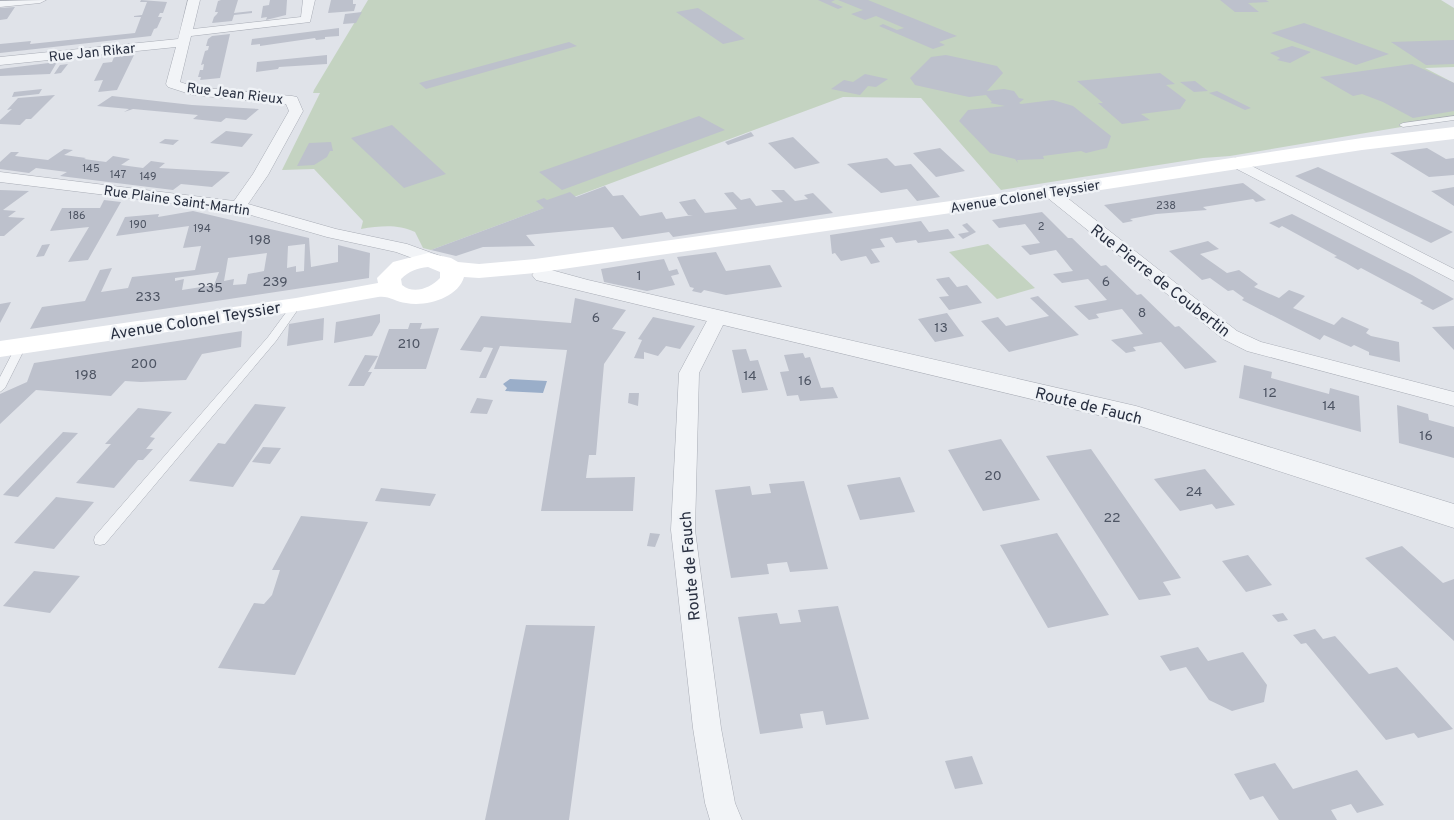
<svg xmlns="http://www.w3.org/2000/svg" width="1454" height="820" font-family="Overpass,sans-serif">
<style>
.green{fill:#c4d3c1}
.water{fill:#9aaec9}
.building{fill:#bdc1cc;fill-rule:evenodd}
.lines{fill:none;stroke-linecap:round;stroke-linejoin:round}
.service-casing{stroke:#a9adb6;stroke-width:1}
.minor-casing{stroke:#a9adb6;stroke-width:1}
.tertiary-casing{stroke:#a9adb6;stroke-width:1}
.service{fill:#f2f4f7;fill-rule:evenodd}
.minor{fill:#f2f4f7;fill-rule:evenodd}
.tertiary{fill:#f2f4f7;fill-rule:evenodd}
.secondary{fill:#fff;fill-rule:evenodd}
.labels{text-anchor:middle;stroke-width:5;stroke-linejoin:round;paint-order:stroke}
.far-number-label{font-size:11px;fill:#4d5463}
.far-street-label{font-size:14px;fill:#282f40;stroke:#eff2f6}
.number-label{font-size:14px;fill:#4d5463}
.street-label{font-size:16px;fill:#282f40;stroke:#eff2f6}
</style>
<rect width="100%" height="100%" fill="#e0e3e9"/>
<path class="green" d="M368,0H1441L1454,8V67L1425,68L1454,83V118L1230,156L1203,158L1001,190L921,98L843,97L431,250L423,248L415,232C397,224 381,226 361,229L363,221L314,169L282,170L320,93H313L314,90Z
M988,244L1035,288L997,299L949,252Z"/>
<path class="water" d="M510,379L547,381L543,393L505,391L507,388L503,384Z"/>
<path class="building" d="M141,0L167,2L163,13H160L158,17H162L157,28L154,29L151,36L0,53V44L31,41L30,44L135,33L141,17H134V16L142,15L147,2H140Z
M221,0H238L234,13L252,11V13L234,15L232,21L212,23L214,17L217,14L218,12H215L218,1Z
M270,0H287L286,15L266,20L267,17L261,18L263,6L269,5Z
M331,0H353V4H356L354,11L328,13Z
M818,0H835L831,2L843,7L838,9Z
M838,0H868L957,36L939,42L945,45L933,49L879,26L883,24L897,30L904,28L876,16L865,20L851,14L863,10Z
M1220,0H1266L1269,2L1248,3L1259,12H1235Z
M15,7L7,19L0,20V8Z
M698,8L745,39L723,44L676,12Z
M362,12L356,23L343,24L345,14Z
M1304,23L1389,54L1356,65L1271,33Z
M339,28V36L325,37V39L316,40L315,38L260,46V44L251,45L252,39Z
M230,34L220,78L200,80L201,77H198L200,70H203L204,64L201,65L205,51L208,50L209,46H206L208,39L212,36Z
M1454,40V64L1426,65L1391,42Z
M569,42L577,46L426,89L419,83Z
M1292,46L1311,52L1290,63L1277,60L1280,58L1270,53Z
M134,55L117,90L98,92L103,80L94,81L103,63L112,62L114,57Z
M327,55V64L279,67L278,69L256,72L257,62Z
M946,55L997,66L1003,73L987,91L1004,89L1014,91L1019,98L1024,99L1019,103L1021,104L1053,100L1073,106L1111,136L1107,148L1086,153L1081,151L1043,156L1044,159L1017,160L1018,163L1015,159L990,153L959,121L968,110L1005,106L990,103L992,102L986,95L969,97L915,85L910,78L931,57Z
M57,62L50,74L0,76V69Z
M68,64L61,73L54,74L60,65Z
M1412,64L1454,83V111L1413,118L1383,102L1362,94L1353,96L1320,77Z
M1160,73L1175,84L1166,85L1186,100L1180,109L1141,114L1150,120L1122,124L1098,103H1103L1077,81Z
M865,74L888,79L876,87L868,86L860,95L831,89L844,80L853,82Z
M1195,81L1208,91L1194,92L1180,82Z
M42,89L39,94L12,97L14,92Z
M1217,91L1251,108L1245,110L1209,93Z
M55,95L31,119H26L20,125L0,124V120L12,109L7,110L18,98Z
M112,96L192,105L259,109L246,120L226,118L221,122L193,119L198,115L133,109L124,112L129,109L97,106Z
M699,116L725,130L562,190L539,172Z
M392,125L446,174L404,188L351,138Z
M226,131L253,134L242,147L210,143Z
M751,132L754,136L728,145L725,142Z
M793,137L820,163L795,169L768,143Z
M165,139L179,140L173,145L159,143Z
M331,142L333,151H330L327,157L314,165L297,166L309,143Z
M940,148L965,171L936,177L913,153Z
M1427,148L1446,159L1454,158V175L1429,177L1390,153Z
M64,149L73,150L64,155L86,158L84,159L106,162L113,156L130,159L121,165L143,168L151,161L165,163L159,168L230,172L212,187L181,184L173,190L60,176L67,172L36,168L29,173L0,169V162L11,152H19L15,156L48,160Z
M887,158L895,166L911,164L940,197L917,201L907,189L881,193L847,164Z
M1318,167L1343,179L1453,232L1431,243L1295,176Z
M1243,183L1266,200L1256,202L1253,199L1203,207L1207,210L1156,214L1130,219L1133,221L1123,223L1104,205Z
M605,186L613,196L623,195L640,216L662,212L666,219L693,215H688L679,202L695,199L705,213L737,209L724,193L733,192L741,200L750,198L756,206L783,202L771,190H784L795,201L808,199L804,195L813,193L833,213L673,237L669,232L622,239L613,227L526,235L535,246L483,247L456,256L431,250L544,208L536,201L544,198L547,200L570,192L576,197Z
M1454,187V206L1431,191Z
M0,190L29,191L3,210L16,211L8,217L25,218L4,236H0Z
M104,200L121,202L88,260L68,262L89,227L50,231L62,208H100Z
M193,211L309,238L311,267L338,262V245L370,253L369,278L30,329L42,307L85,301L100,270L112,268L101,292L128,288L132,277L195,270L201,246L183,248L189,226L116,236L125,217L159,214L158,217ZM305,244L304,271L296,272V266L287,268L288,246ZM267,253L264,271L248,274L246,284L233,285L234,279L224,281L228,258ZM219,272L214,285L182,290L184,279L175,281V278Z
M1042,212L1068,238H1072L1101,266L1106,265L1137,295L1141,294L1175,327L1179,326L1217,362L1185,369L1161,342L1133,347L1136,351L1126,353L1111,340L1143,334L1122,309L1096,314L1099,318L1089,320L1074,306L1107,300L1088,279L1062,283L1053,274L1073,271L1056,250L1030,255L1021,246L1040,243L1025,224L999,228L992,220Z
M1292,214L1412,275L1454,299L1433,310L1420,303L1423,301L1361,268L1358,270L1346,263L1334,257L1337,256L1282,226L1279,228L1269,223Z
M921,221L929,232L948,229L955,238L918,243L916,240L896,243L892,237L880,239L885,247L871,249L880,262L871,264L866,256L841,261L835,253L832,254L830,235Z
M967,223L976,232L963,239L958,234L969,232L962,225Z
M1208,241L1219,249L1200,254L1227,273L1239,270L1258,284L1254,287L1279,298L1289,290L1305,296L1293,308L1334,325L1342,317L1369,329L1366,333L1371,336L1399,342L1400,362L1369,355V352L1354,345L1351,347L1324,335L1320,340L1242,300L1244,298L1233,290L1228,291L1210,278L1202,280L1169,251Z
M50,244L44,256L36,257L42,245Z
M716,252L726,271L770,265L782,287L726,295L704,290L701,293L692,291L694,288L690,287L677,257Z
M664,259L669,271L677,269L679,274L671,276L675,285L647,291L604,282L601,269Z
M949,277L957,287L967,285L982,303L949,310L939,297L949,296L936,279Z
M1038,296L1079,335L1009,352L981,321L998,317L1006,326L1049,316L1030,298Z
M575,298L626,310L612,329L626,332L604,364L596,455H589L586,478L635,477L633,511H541L567,350L500,346L486,378H479L493,348L484,347L481,352L460,350L481,316L571,323Z
M11,302L8,308L0,323V304Z
M947,313L964,336L935,342L918,319Z
M380,314V322L372,336L334,343L336,322Z
M653,317L695,326L680,349L666,346L658,356L644,352V359L634,358L642,340L638,339Z
M324,318L323,340L287,346L289,324Z
M410,323H422L420,329L439,328L426,369H374L389,329H408Z
M1454,326V350L1432,327Z
M242,331L241,347L202,354L186,380L141,382L125,381L111,396L36,390L0,424V394L27,382L34,363Z
M746,349L750,361L758,360L768,390L742,393L732,350Z
M803,353L805,358L810,357L821,388L833,387L838,398L800,401L798,395L787,396L780,372L789,371L784,355Z
M365,355L378,356L368,372H372L364,386H348Z
M1244,365L1272,372L1271,378L1329,394L1330,388L1359,396L1361,432L1239,398Z
M629,393H639L638,406L628,403Z
M477,398L493,400L487,414L470,413Z
M255,404L286,407L233,487L189,481L218,443L225,444Z
M1397,405L1428,414L1429,420L1454,427V458L1399,443Z
M138,408L172,412L150,437L155,438L146,449H153L143,460H138L114,488L76,483L111,444H105Z
M63,432L78,433L18,497L3,495Z
M1001,439L1040,500L983,511L948,450Z
M263,447L281,448L270,464L252,462Z
M1091,449L1181,578L1163,582L1171,595L1139,600L1046,456Z
M1205,469L1235,505L1216,509L1212,504L1180,511L1154,479Z
M900,477L915,512L860,520L847,485Z
M804,481L828,569L790,572L787,562L767,564L769,574L731,578L715,490L750,486L752,495L771,493L769,484Z
M381,488L436,494L430,506L375,501Z
M56,497L94,502L54,549L14,543Z
M301,516L368,522L295,675L218,668L254,603L264,604L272,595L280,570H272Z
M650,533L660,534L655,547L647,546Z
M1057,533L1109,615L1048,628L1000,545Z
M1402,546L1443,583L1454,579V641L1365,558Z
M1248,555L1267,579L1272,585L1246,592L1222,561Z
M34,571L80,576L50,613L3,606Z
M838,606L869,719L826,725L823,711L800,714L803,728L760,734L738,617L777,613L780,624L801,622L798,610Z
M1283,613L1288,620L1278,622L1272,615Z
M526,625L595,626L569,820H485Z
M1315,629L1323,639L1335,636L1369,674L1397,667L1453,729L1418,738L1414,733L1386,740L1306,643L1301,644L1293,635Z
M1198,647L1208,661L1243,652L1267,685L1264,702L1232,711L1209,700L1186,667L1170,671L1160,656Z
M972,756L983,784L955,789L945,761Z
M1275,763L1293,789L1357,770L1384,805L1357,813L1351,804L1331,810L1337,820H1279L1263,796L1250,800L1234,774Z"/>
<g class="lines">
<defs>
<path id="service" d="M1454,116V120L1403,127L1399,125L1403,123Z
M296,302L301,305L276,341L105,544L100,545L95,544L94,540L95,536L268,337L293,303Z
M21,343L26,346L5,388L0,392V377L16,346Z"/>
<path id="minor" d="M46,0L40,3L0,7V1Z
M188,0H200L193,29L301,17L303,0H315L310,22L191,36L180,82L195,87L292,96L297,97L303,111L268,175L248,204L336,229L407,244L443,257L446,261L443,265H431L396,252L327,237L237,211L0,182V172L234,201L253,174L289,111L286,104L193,95L168,87L166,84L176,47L0,65V57L178,39Z
M1236,158L1454,269V281L1231,166L1228,163L1231,160Z
M1050,187L1056,189L1237,331L1261,342L1454,392V406L1247,351L1223,339L1044,195L1042,192Z
M718,311L725,313L727,317L699,373L695,530L721,728L735,803L742,820H710L705,803L693,728L671,530L679,373L709,317L711,313Z"/>
<path id="tertiary" d="M544,268L588,280L1136,406L1454,504V528L1131,423L536,280L532,275L536,270Z"/>
</defs>
<use href="#service" class="service-casing"/>
<use href="#minor" class="minor-casing"/>
<use href="#tertiary" class="tertiary-casing"/>
<use href="#service" class="service"/>
<use href="#minor" class="minor"/>
<use href="#tertiary" class="tertiary"/>
<path class="secondary" d="M1454,127V139L1362,150L958,212L535,273L479,278L464,277C458,298 426,307 406,303C396,302 388,295 378,297C252,320 126,338 0,357V341L296,298L378,283L377,278L393,262L428,253L451,258L458,262L479,264L535,259L958,200L1362,138ZM428,267L440,272V278C430,288 414,295 402,285L401,279C409,271 417,268 428,267Z"/>
</g>
<g class="labels">
<g class="far-number-label">
<text x="91" y="172">145</text>
<text x="118" y="178">147</text>
<text x="148" y="180">149</text>
<text x="1166" y="209">238</text>
<text x="77" y="219">186</text>
<text x="138" y="228">190</text>
<text x="1041" y="230">2</text>
<text x="202" y="232">194</text>
</g>
<g class="far-street-label">
<text transform="translate(92 52) rotate(-6)" y="5">Rue Jan Rikar</text>
<text transform="translate(235 93) rotate(7)" y="5">Rue Jean Rieux</text>
<text transform="translate(1025 196) rotate(-9)" y="5">Avenue Colonel Teyssier</text>
<text transform="translate(177 200) rotate(8)" y="5">Rue Plaine Saint-Martin</text>
</g>
<g class="number-label">
<text x="260" y="244">198</text>
<text x="639" y="280">1</text>
<text x="275" y="286">239</text>
<text x="1106" y="286">6</text>
<text x="210" y="292">235</text>
<text x="148" y="301">233</text>
<text x="1142" y="317">8</text>
<text x="596" y="322">6</text>
<text x="941" y="332">13</text>
<text x="409" y="348">210</text>
<text x="144" y="368">200</text>
<text x="86" y="379">198</text>
<text x="750" y="380">14</text>
<text x="805" y="385">16</text>
<text x="1270" y="397">12</text>
<text x="1329" y="410">14</text>
<text x="1426" y="440">16</text>
<text x="993" y="480">20</text>
<text x="1194" y="496">24</text>
<text x="1112" y="522">22</text>
</g>
<g class="street-label">
<text transform="translate(1161 280) rotate(38)" y="6">Rue Pierre de Coubertin</text>
<text transform="translate(195 320) rotate(-9)" y="6">Avenue Colonel Teyssier</text>
<text transform="translate(1089 405) rotate(14)" y="6">Route de Fauch</text>
<text transform="translate(689 566) rotate(-95)" y="6">Route de Fauch</text>
</g>
</g>
</svg>
